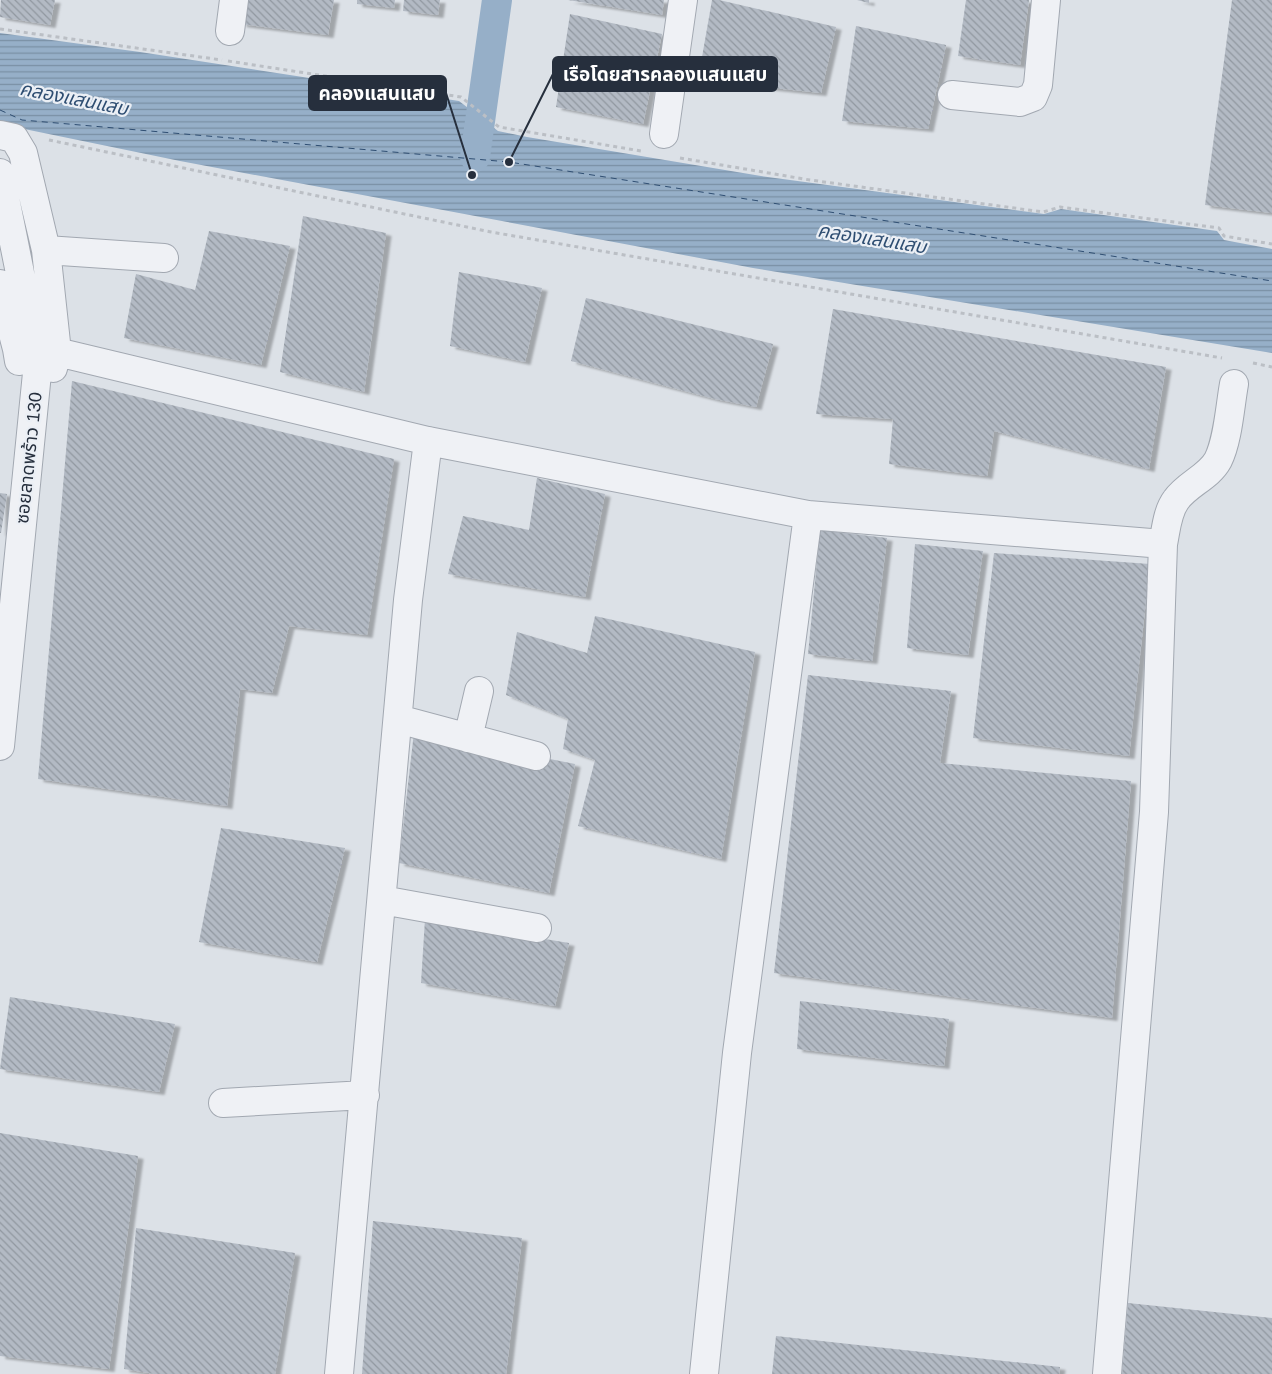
<svg xmlns="http://www.w3.org/2000/svg" width="1272" height="1374" font-family="Helvetica,'Noto Sans Thai',sans-serif">
<style>
.water{fill:url(#water-rules)}
.lines{fill:none;stroke-linecap:round;stroke-linejoin:round}
.canal{stroke:#96afc8;stroke-width:30}
.ferry{stroke:#2f4e72;stroke-width:1;stroke-dasharray:6 5;stroke-linecap:butt}
.building{fill:url(#building-back-hatch);filter:url(#shadow)}
.minor-casing{stroke:#a2a8b1;stroke-width:30}
.path{stroke:#bbbfc5;stroke-width:3;stroke-dasharray:4 4;stroke-linecap:butt}
.minor{stroke:#eff1f5;stroke-width:28}
.labels{text-anchor:middle;stroke-width:4.5;stroke-linejoin:round;paint-order:stroke}
.street-label{font-size:18px;fill:#262f3d;stroke:#ebeff5}
.water-label{font-size:19px;font-style:italic;fill:#2f4e72;stroke:#ebeff5}
.leader{fill:none;stroke:#262f3d;stroke-width:2}
.callout-dot{fill:#262f3d;stroke:#ebeff5;stroke-width:2}
.callout{fill:#262f3d;stroke:#262f3d;stroke-width:2}
.callout-label{font-size:19px;text-anchor:middle;font-weight:bold;fill:#fff}
</style>
<defs>
<pattern id="water-rules" width="6" height="5" patternUnits="userSpaceOnUse" patternTransform="scale(1.25)"><rect width="6" height="5" fill="#96afc8"/><path d="M0 2.5h6" fill="none" stroke="#7a8fa4"/></pattern>
<pattern id="building-back-hatch" width="6" height="6" patternUnits="userSpaceOnUse" patternTransform="scale(1.25)"><rect width="6" height="6" fill="#b3bac4"/><path d="M-1 5l2 2M0 0l6 6M5-1l2 2" fill="none" stroke="#9198a0"/></pattern>
<filter id="shadow"><feDropShadow dx="5.5" dy="3" stdDeviation="1" flood-color="#0004"/></filter>
</defs>
<rect width="100%" height="100%" fill="#dce1e7"/>
<path class="water" d="M0,33L140,52L459,101L498,131L527,137L761,176L1044,214L1061,209L1217,231L1224,240L1272,249V353L753,268L180,161L0,124Z"/>
<g class="lines">
<path class="canal" d="M475,157L497,0"/>
<path class="ferry" d="M0,110L22,120L509,162L1272,281"/>
</g>
<path class="building" d="M1,0H55L50,25L0,17Z
M245,0H334L328,35L241,24Z
M357,0H395L394,8L357,4Z
M404,0H440L438,15L403,11Z
M568,0H664L662,15Z
M712,0H719L836,27L821,93L698,80Z
M857,0H869V3Z
M966,0H1029L1020,65L958,56Z
M1232,0H1272V213L1205,205Z
M570,14L662,34L643,124L556,107Z
M856,26L946,45L928,129L842,121Z
M303,216L386,233L364,392L280,372Z
M209,231L290,246L261,365L124,338L136,274L195,290Z
M459,272L542,288L525,362L450,346Z
M586,298L773,344L756,407L715,399L571,361Z
M833,309L1166,367L1149,469L994,431L987,476L889,464L893,419L816,414Z
M72,381L394,459L367,635L289,626L272,693L240,689L227,806L38,779Z
M537,478L605,494L585,597L448,574L463,516L529,530Z
M0,493L7,494L1,533H0Z
M820,530L887,538L872,661L808,654Z
M915,544L983,551L968,655L907,648Z
M994,553L1150,564L1129,756L973,738Z
M595,616L755,652L721,859L578,826L595,760L563,749L568,719L506,695L517,632L587,653Z
M808,675L951,691L940,763L1131,781L1112,1018L774,973Z
M414,732L575,764L549,893L399,863Z
M221,828L345,848L317,962L199,942Z
M425,919L569,943L555,1006L421,983Z
M10,997L175,1024L159,1092L0,1069Z
M800,1001L949,1019L944,1066L797,1049Z
M0,1133L138,1156L109,1369L0,1356Z
M373,1221L522,1238L506,1374H362Z
M136,1228L295,1253L275,1374H155L124,1369Z
M1128,1303L1272,1318V1374H1122Z
M776,1336L1060,1367L1059,1374H772Z"/>
<g class="lines">
<defs>
<path id="minor" d="M230,31L234,0
M952,95L1020,102L1033,97L1038,85L1046,0
M664,134L683,0
M0,135L14,138L23,153L46,250L57,352L53,368
M0,173L38,363L0,746
M46,250L164,258
M0,284L17,349L19,361
M57,352L428,441L808,515L1163,544
M398,719L536,756
M468,738L479,691
M382,900L537,928
M223,1103L365,1095
M339,1374L408,600L428,441
M704,1374L737,1053L808,515
M1107,1374L1154,812L1163,544C1166,530 1167,512 1176,500C1187,484 1209,477 1218,460C1228,440 1230,406 1234,384"/>
</defs>
<use href="#minor" class="minor-casing"/>
<path class="path" d="M0,29L222,60
M228,61L461,97L499,127L641,151
M49,140L491,232L1222,358
M680,158L810,180L1043,212L1060,207L1219,228L1224,236L1272,244
M1253,363L1272,367"/>
<use href="#minor" class="minor"/>
</g>
<g class="labels">
<g class="street-label">
<text transform="translate(29 458) rotate(-84)" y="6">ซอยลาดพร้าว 130</text>
</g>
<g class="water-label">
<text transform="translate(74 98) rotate(11)" y="7">คลองแสนแสบ</text>
<text transform="translate(872 238) rotate(9)" y="7">คลองแสนแสบ</text>
</g>
</g>
<path class="leader" d="M509 162L553 74M472 175L446 93"/>
<g class="callout-dot">
<circle cx="509" cy="162" r="5"/>
<circle cx="472" cy="175" r="5"/>
</g>
<g class="callout">
<rect x="553" y="57" width="224" height="34" rx="5"/>
<rect x="309" y="76" width="137" height="34" rx="5"/>
</g>
<g class="callout-label">
<text x="665" y="81">เรือโดยสารคลองแสนแสบ</text>
<text x="377" y="100">คลองแสนแสบ</text>
</g>
</svg>
